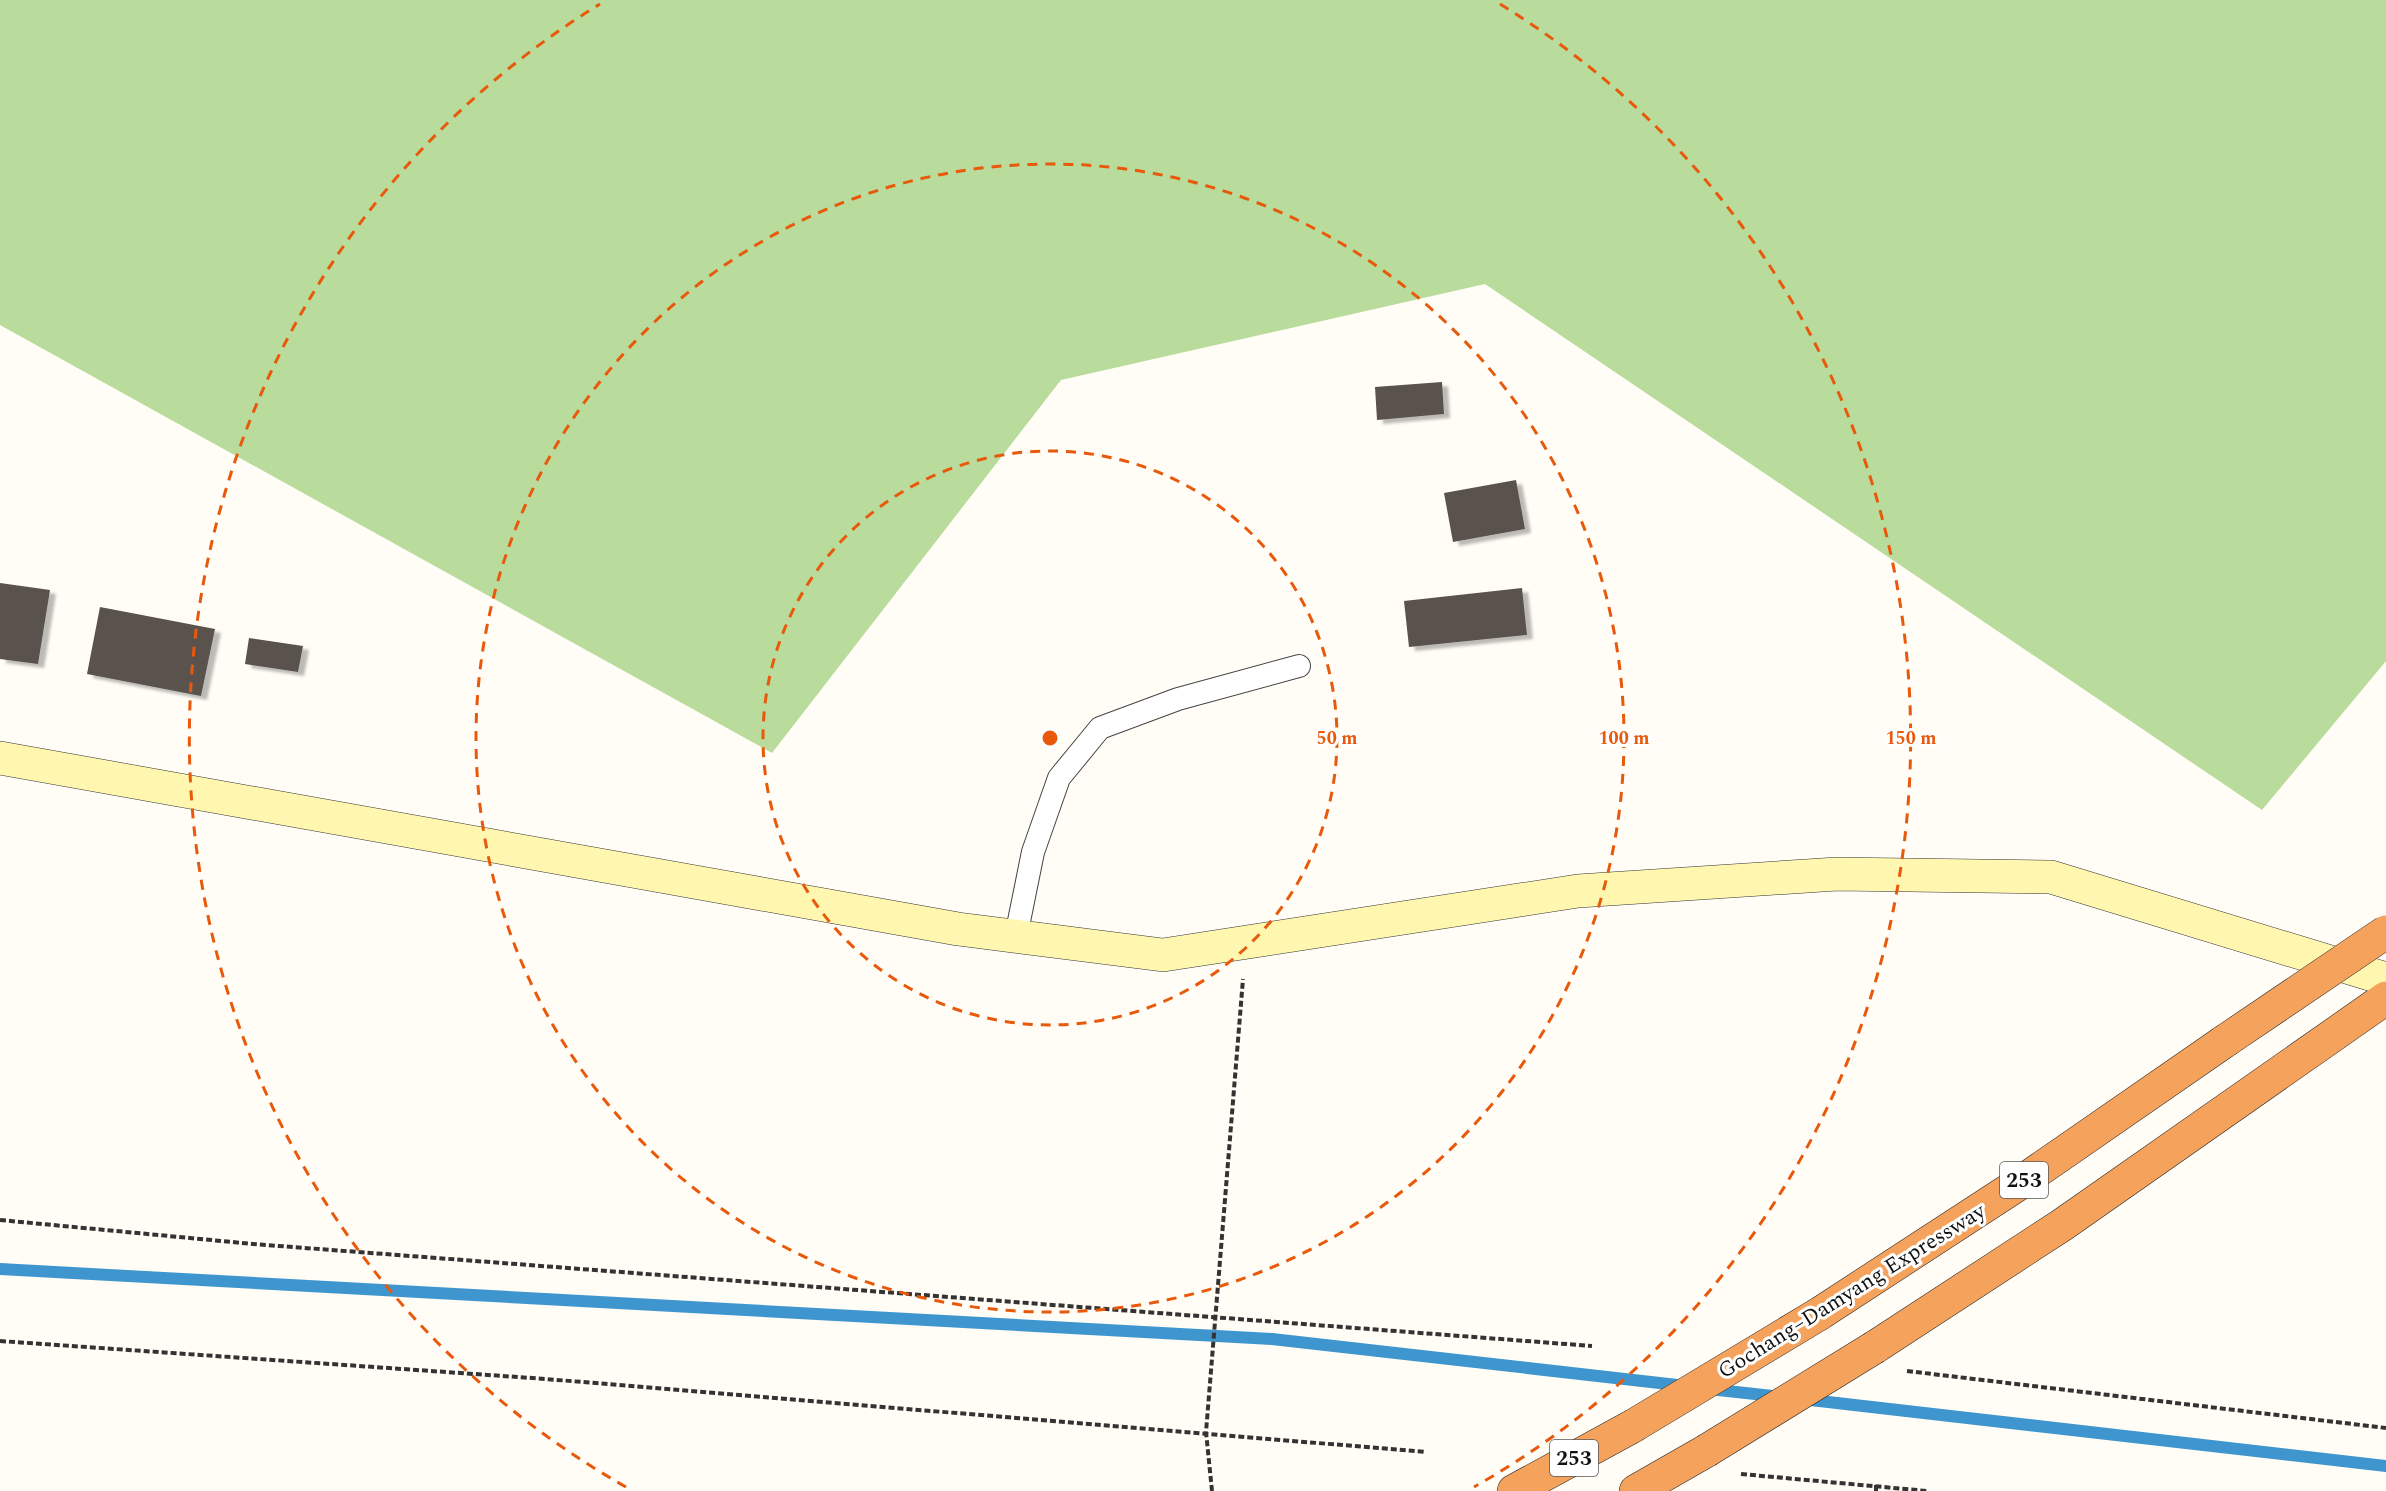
<svg xmlns="http://www.w3.org/2000/svg" width="2386" height="1491" font-family="Spectral,serif">
<style>
.forest{fill:#b9dc9c}
.lines{fill:none;stroke-linecap:round;stroke-linejoin:round}
.stream{stroke:#3f96cf;stroke-width:12}
.building{fill:#5a524d;filter:url(#shadow)}
.lane-casing{stroke:#444;stroke-width:24}
.secondary-casing{stroke:#333;stroke-width:34}
.highway-casing{stroke:#222;stroke-width:34}
.path{stroke:#333;stroke-width:4;stroke-dasharray:6 3;stroke-linecap:butt}
.lane{stroke:#fff;stroke-width:22}
.secondary{stroke:#fff6b0;stroke-width:33}
.highway{stroke:#f5a25d;stroke-width:33}
.highway-bridge-casing{stroke:#222;stroke-width:34;stroke-linecap:butt}
.highway-bridge{stroke:#f5a25d;stroke-width:33}
.ring{fill:none;stroke:#e8590c;stroke-width:3;stroke-dasharray:10 8}
.labels{text-anchor:middle;stroke-width:6;stroke-linejoin:round;paint-order:stroke}
.shield{fill:#fff;stroke:#585858;stroke-width:1.5}
.shield-label{font-size:21px;font-weight:bold;fill:#111}
.street-label{font-size:22px;fill:#111;stroke:#fff}
.centre{fill:#e8590c;stroke:#fff;stroke-width:3}
.ring-label{font-size:18px;text-anchor:middle;font-weight:bold;fill:#e8590c;stroke:#fff;stroke-width:6;stroke-linejoin:round;paint-order:stroke}
</style>
<defs>
<filter id="shadow"><feDropShadow dx="6" dy="4" stdDeviation="1.5" flood-color="#0004"/></filter>
</defs>
<rect width="100%" height="100%" fill="#fffdf5"/>
<path class="forest" d="M0,0H2386V661L2262,810L1485,284L1061,380L772,753L0,325Z"/>
<g class="lines">
<path class="stream" d="M0,1269L1272,1339L1686,1386
M1709,1389L1782,1397
M1802,1399L2386,1466"/>
</g>
<path class="building" d="M1442,382L1444,414L1377,420L1375,387Z
M1516,480L1525,529L1453,542L1444,493Z
M0,583L50,590L38,664L0,659Z
M1522,588L1527,635L1409,647L1404,601Z
M100,607L215,629L201,696L87,674Z
M249,638L303,646L298,672L245,664Z"/>
<g class="lines">
<defs>
<path id="lane" d="M1016,936L1033,852L1059,778L1100,728L1178,699L1299,666"/>
<path id="secondary" d="M0,758L958,929L1163,955L1578,891L1837,874L2051,877L2386,979"/>
<path id="highway" d="M1819,1314L2020,1183L2225,1041
M1875,1347L2062,1225L2386,998
M1514,1491L1633,1426
M1636,1491L1706,1451"/>
</defs>
<use href="#lane" class="lane-casing"/>
<use href="#secondary" class="secondary-casing"/>
<use href="#highway" class="highway-casing"/>
<path class="path" d="M0,1220L253,1244L1592,1346
M0,1341L546,1379L1426,1452
M1907,1371L2386,1428
M1741,1474L1927,1491
M1212,1491L1206,1432L1243,979
M1876,1491V1485"/>
<use href="#lane" class="lane"/>
<use href="#secondary" class="secondary"/>
<use href="#highway" class="highway"/>
<defs>
<path id="highway-bridge" d="M2225,1041L2386,932
M1633,1426L1819,1314
M1706,1451L1875,1347"/>
</defs>
<use href="#highway-bridge" class="highway-bridge-casing"/>
<use href="#highway-bridge" class="highway-bridge"/>
</g>
<g class="ring">
<circle cx="1050" cy="738" r="287"/>
<circle cx="1050" cy="738" r="574"/>
<path d="M626 1487A861 861 0 0 1 600 4M1500 4A861 861 0 0 1 1474 1487"/>
</g>
<g class="labels">
<g class="shield">
<rect x="2000" y="1162" width="48" height="36" rx="4.5"/>
<rect x="1550" y="1440" width="48" height="36" rx="4.5"/>
</g>
<g class="shield-label">
<text x="2024" y="1187">253</text>
<text x="1574" y="1465">253</text>
</g>
<g class="street-label">
<text transform="translate(1851 1290) rotate(-32)" y="8">Gochang–Damyang Expressway</text>
</g>
</g>
<circle cx="1050" cy="738" r="9" class="centre"/>
<g class="ring-label">
<text x="1337" y="744">50 m</text>
<text x="1624" y="744">100 m</text>
<text x="1911" y="744">150 m</text>
</g>
</svg>
